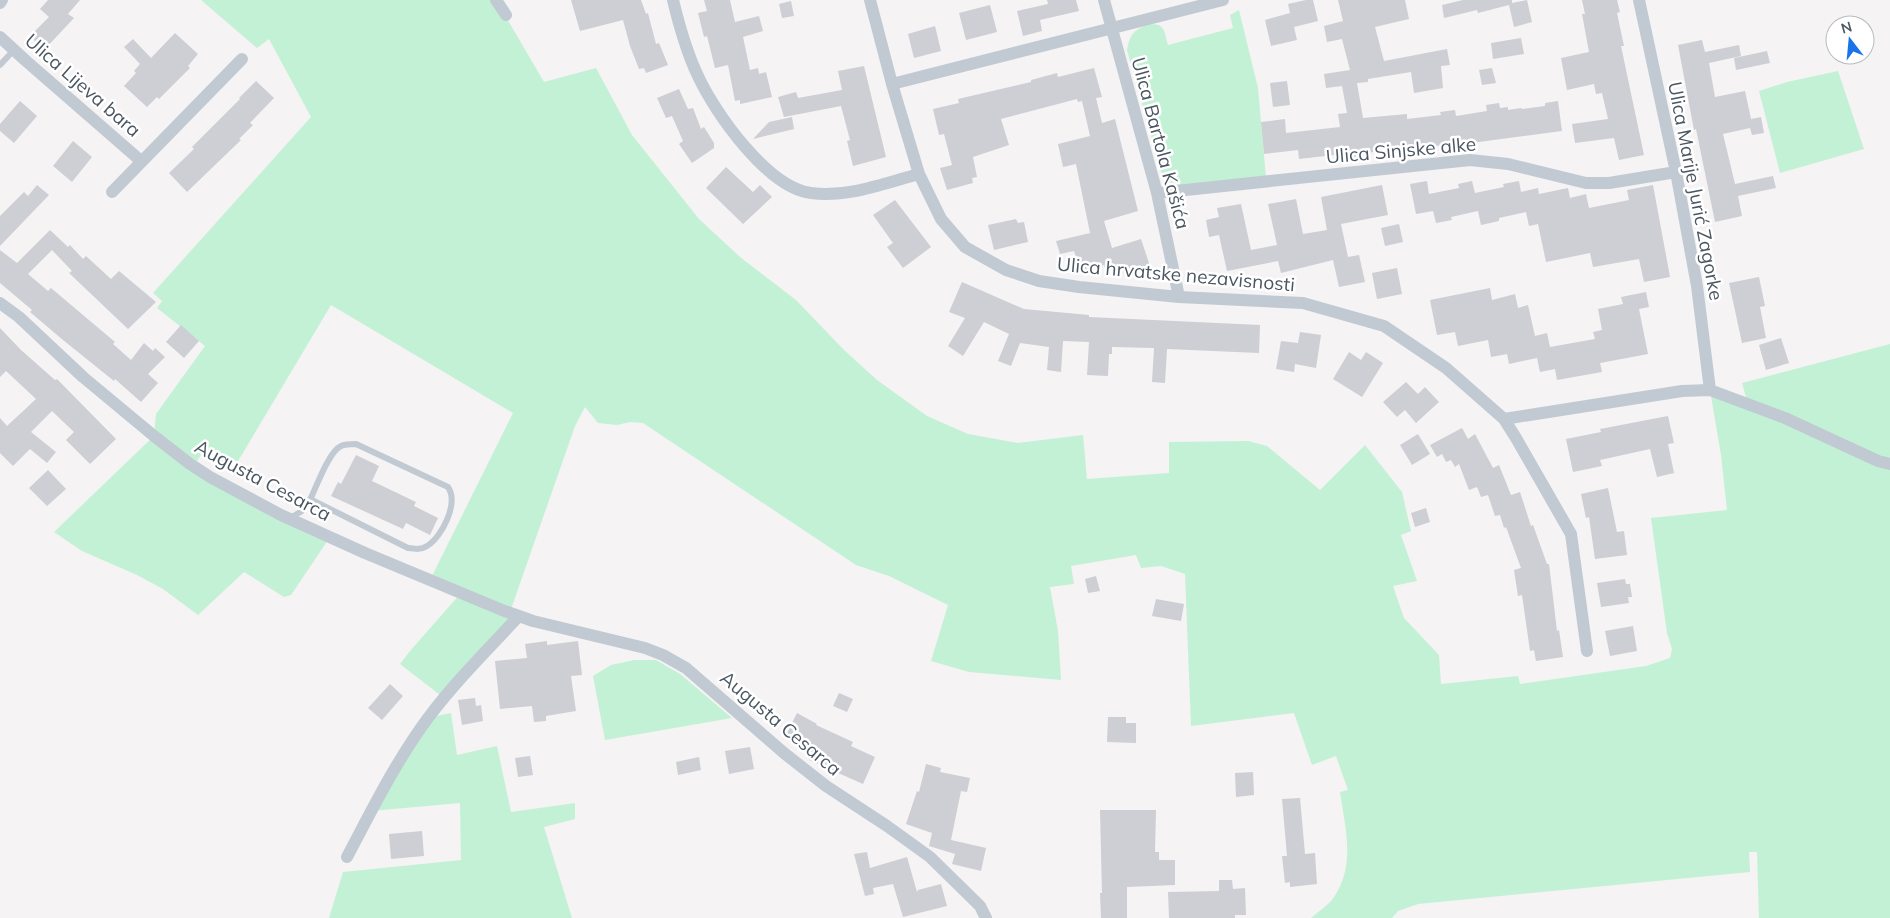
<svg xmlns="http://www.w3.org/2000/svg" width="1890" height="918" font-family="Mulish,sans-serif">
<style>
.green{fill:#c3f1d5}
.building{fill:#cdcfd5}
.lines{fill:none;stroke-linecap:round;stroke-linejoin:round}
.service{stroke:#c1cad2;stroke-width:6}
.minor{stroke:#c1cad2;stroke-width:12}
.labels{text-anchor:middle;stroke-width:5;stroke-linejoin:round;paint-order:stroke}
.street-label{font-size:19px;fill:#4a5661;stroke:#fff}
</style>
<rect width="100%" height="100%" fill="#f5f3f3"/>
<path class="green" d="M201,0H496L544,82L596,68L632,135L699,219L740,257L796,300L844,350L877,380L927,416L968,434L1018,443L1083,435L1087,479L1169,473V442L1248,441L1267,446L1320,490L1365,445L1402,492L1411,531L1401,535L1417,581L1393,586L1404,618L1439,655L1441,684L1518,676L1520,684L1646,666L1670,658L1672,649L1667,633L1651,518L1727,510L1721,455L1710,390L1748,404L1742,383L1890,344V918H1759L1757,852H1749L1750,872L1418,904L1398,911L1392,918H1311C1318,912 1329,905 1334,897C1356,865 1345,827 1340,792L1348,790L1336,756L1312,765L1294,713L1191,726L1185,574L1161,566L1141,568L1136,555L1071,566L1074,584L1050,587L1058,631L1061,680L969,672L931,661L948,605L889,576L856,565L643,423L630,422L617,425L598,423L585,407L575,426L510,612L519,616L444,698L400,664L410,651L461,593L431,581L433,574L513,413L331,305L231,473L202,453L194,466L330,537L291,595L284,597L244,572L198,615L163,589L137,575L82,551L54,532L154,436L156,414L205,346L157,308L162,301L153,293L311,117L269,39L257,48Z
M1239,10L1258,88L1266,178L1173,186L1166,182L1161,171L1127,50C1128,44 1129,40 1132,35C1137,27 1157,19 1163,29C1166,33 1166,40 1168,45L1233,28L1230,15Z
M1838,71L1864,149L1780,173L1759,91L1787,82Z
M634,660H656L680,674L732,718L605,740L593,676L611,665Z
M451,713L457,755L497,746L511,812L575,803V819L544,827L572,918H329L343,872L461,860L460,803L371,811L427,718Z"/>
<path class="building" d="M48,0H80L68,14L74,18L44,50L30,36L49,17L40,9Z
M571,0H641L646,14L648,13L656,44L659,43L668,65L646,73L644,68L639,69L630,46L623,20L580,31Z
M704,0H730L735,22L759,16L763,31L743,37L750,70L758,68L759,74L766,72L772,97L740,104V100L735,101L728,65L715,68L707,36L704,37L698,13L707,11Z
M1047,0H1076L1079,11L1040,20L1042,31L1023,36L1017,11L1048,4Z
M1306,0H1313L1318,21L1294,27L1297,40L1271,46L1265,20L1290,13L1288,4Z
M1338,0H1405L1409,19L1375,27L1384,61L1447,49L1450,65L1441,66L1443,88L1414,93L1411,72L1368,79V82L1357,83L1363,118L1407,114V119L1441,115L1440,112L1455,110L1456,116L1487,111L1486,105L1499,103L1500,108L1508,107V110L1521,108L1522,109L1545,106V103L1558,101L1562,131L1471,143V141L1436,146V145L1390,150L1357,154V157L1335,160L1334,155L1299,159L1298,150L1264,154L1261,122L1285,119L1286,133L1340,127L1338,114L1347,113L1342,86L1326,88L1324,74L1350,70L1342,39L1327,42L1324,26L1343,21Z
M1463,0H1512V3L1527,0L1532,22L1514,27L1509,5L1478,13L1477,10L1444,18L1442,5Z
M1582,0H1617L1620,12L1617,13L1624,46H1621L1644,155L1619,160L1614,138L1575,143L1572,124L1608,119L1602,93L1596,94L1594,84L1567,90L1561,58L1589,52L1582,14H1585Z
M791,1L794,16L782,18L779,4Z
M990,5L997,32L966,40L959,13Z
M935,26L941,51L914,58L908,34Z
M175,33L198,54L188,66L190,68L159,99L157,97L147,107L124,86L136,73L134,71L140,64L124,47L133,39L151,58Z
M1521,38L1524,54L1493,59L1491,43Z
M1702,40L1705,52L1739,45L1741,56L1709,63L1715,97L1745,91L1751,119L1761,117L1764,133L1752,135L1750,128L1723,134L1735,184L1773,176L1776,188L1738,196L1742,216L1715,222L1696,129L1694,130L1678,45Z
M1767,51L1770,63L1736,70L1734,58Z
M864,66L886,157L853,166L847,141L850,140L841,106L784,117L778,97L796,92L798,98L842,90L838,71Z
M1094,68L1102,97L1096,98L1102,123L1115,119L1138,211L1104,221L1112,248L1141,239L1150,266L1124,274L1121,264L1105,268L1104,265L1080,272L1074,251L1060,254L1056,241L1090,233L1076,164L1063,167L1058,144L1090,136L1082,101L1078,102L1077,99L1001,119L1009,145L973,157L977,177L972,178L973,183L947,190L940,168L952,165L944,134L939,135L933,109L959,103L958,99L1031,82V80L1057,73L1058,77Z
M1492,68L1496,83L1482,85L1479,70Z
M256,81L274,98L250,123L253,125L239,139L241,140L187,192L169,173L194,149L192,147L240,99L239,98Z
M1287,81L1290,105L1273,107L1270,83Z
M679,89L688,109L693,108L701,129L704,127L714,143V148L692,163L679,144L683,141L672,116L666,118L657,98Z
M20,101L37,116L14,143L0,131V124Z
M792,117L794,129L753,139L769,122Z
M73,141L92,157L72,182L53,166Z
M726,167L753,192L760,185L772,197L743,224L706,188Z
M1427,181L1429,194L1459,188L1458,184L1472,181L1475,193L1504,187L1503,184L1519,181L1521,192L1538,188L1539,194L1568,188L1570,198L1586,194L1589,208L1629,200L1627,190L1653,185L1670,277L1644,282L1639,259L1593,267L1590,253L1546,262L1538,224L1529,226L1526,212L1499,218V221L1481,225L1478,211L1451,217L1452,220L1436,223L1433,211L1416,214L1410,184Z
M37,185L49,195L0,246V216L24,192L28,196Z
M1382,185L1388,215L1341,224L1348,257L1359,255L1365,282L1339,287L1333,260L1281,273L1278,261L1227,271L1219,235L1209,237L1206,220L1219,217L1217,208L1241,204L1251,250L1277,245L1268,204L1296,199L1303,234L1327,230L1321,197Z
M895,200L931,247L903,268L887,247L893,243L873,215Z
M1016,219L1018,223L1024,222L1028,242L994,250L988,225Z
M1399,224L1403,242L1385,246L1381,228Z
M50,230L68,247L70,245L83,259L86,256L111,279L119,271L156,302L128,329L69,273L72,271L52,250L28,274L48,291L51,288L115,342L113,344L131,360L144,343L153,351L155,348L165,357L148,374L158,383L141,402L115,379L114,381L63,340L30,312L32,310L0,283V250L17,263Z
M1397,268L1402,294L1377,299L1372,273Z
M1759,277L1765,306L1760,307L1766,338L1742,343L1729,283Z
M962,282L1024,309L1089,315V317L1260,325L1259,353L1167,349L1165,383L1152,382L1154,348L1112,347V354H1109L1108,376L1087,375L1089,342L1063,341L1061,372L1047,370L1049,347L1020,343L1011,366L998,361L1009,334L984,322L963,356L948,346L965,318L949,312Z
M1490,288L1492,300L1515,294L1518,308L1528,305L1535,336L1547,333L1550,347L1595,339L1593,332L1602,330L1598,309L1623,304L1621,297L1646,292L1649,307L1639,309L1648,354L1600,363L1602,372L1557,380L1555,369L1540,372L1537,358L1509,364L1507,354L1491,357L1488,340L1458,346L1455,332L1437,335L1430,300Z
M181,325L199,341L184,358L166,342Z
M0,328L21,350L55,380L57,379L116,439L90,464L66,440L74,432L52,411L31,432L56,452L47,463L30,449L13,466L0,453V418L7,426L36,399L6,371L0,377Z
M1300,332L1321,335L1316,368L1295,364L1294,372L1276,369L1281,341L1298,343Z
M1781,338L1789,363L1766,370L1759,345Z
M1349,352L1361,360L1366,352L1383,363L1362,397L1333,379Z
M1406,382L1418,394L1425,387L1439,402L1416,423L1405,410L1397,417L1383,402Z
M1668,416L1674,443L1668,444L1674,473L1657,477L1650,449L1600,460L1602,466L1573,472L1566,439L1601,432L1600,429Z
M1462,428L1468,439L1475,434L1493,468L1499,465L1511,495L1520,492L1531,526L1533,525L1547,564H1549L1557,631L1559,630L1563,657L1536,661L1534,650L1530,651L1522,595L1518,596L1514,570L1521,568L1506,527L1504,528L1500,515L1495,516L1488,495L1481,497L1477,487L1469,490L1459,464L1455,467L1451,460L1446,462L1442,454L1437,457L1430,445Z
M1418,434L1430,454L1412,465L1400,445Z
M356,455L379,466L372,481L416,502L414,506L438,518L430,535L406,523L403,529L331,496L338,482L341,484Z
M48,470L66,489L47,506L29,488Z
M1608,488L1617,532L1624,531L1627,555L1595,559L1589,517L1586,518L1581,494Z
M1426,508L1430,522L1415,527L1411,513Z
M1096,576L1100,591L1088,593L1085,579Z
M1625,579L1626,584H1630L1632,597H1628L1629,603L1601,607L1597,583Z
M1156,599L1184,604L1181,621L1152,616Z
M1633,626L1637,651L1610,656L1605,631Z
M547,641V645L578,641L582,675L571,676L576,711L546,716V721L534,722L532,706L500,709L495,661L527,658L525,644Z
M390,684L403,696L382,720L368,708Z
M839,693L853,699L847,712L833,706Z
M475,698L476,706L481,705L483,721L462,725L458,700Z
M797,713L817,724L816,725L853,742L851,746L875,757L863,784L809,760L812,752L785,737Z
M1108,717H1126V723H1136V743L1107,742Z
M750,747L754,769L729,774L725,751Z
M530,756L533,775L518,777L515,758Z
M699,757L701,770L678,775L676,762Z
M926,764L941,768L940,772L970,778L967,792L961,791L951,840L986,848L981,871L952,864L955,854L929,846L932,833L906,824L917,791L919,792Z
M1253,772L1254,795L1236,797L1235,773Z
M1300,798L1305,854L1315,853L1317,884L1290,887V882L1285,883L1282,856H1287L1282,799Z
M1100,810H1156L1155,852H1159V860H1175V885L1127,887V918H1101L1100,893H1102Z
M422,831L424,856L391,859L389,834Z
M867,852L870,868L907,857L917,892L918,890L941,884L947,906L903,917L893,884L873,888L874,894L865,896L854,854Z
M1219,880H1232L1233,889L1245,888L1246,915H1235V918H1169L1168,892L1219,891Z"/>
<g class="lines">
<path class="service" d="M0,65L14,50
M290,518L302,511L308,504C315,491 328,452 341,446C345,444 352,444 356,444L448,487C459,503 442,537 427,546C421,550 415,549 408,548L310,499"/>
<path class="minor" d="M496,0L506,15
M673,0C679,25 687,53 698,76C715,113 768,188 811,193C848,198 885,183 919,174
M870,0L892,84L919,174L941,219L965,247L1006,270L1039,281L1079,287L1179,297L1303,303L1384,326L1446,368L1504,419L1516,438L1571,534L1587,651
M1104,0L1157,193L1179,297
M1639,0L1676,172L1697,286L1710,390
M0,3L2,0
M0,37L25,60L141,161
M892,84L1223,0
M112,192L242,59
M1157,193L1470,160L1508,164L1586,183H1609L1676,172
M0,303L19,317L83,377L154,436L190,464L210,477L281,515L365,553L502,610L533,621L645,648L663,655L686,668L784,753L826,786L887,826L930,857L980,906L986,918
M1504,419L1682,391L1710,390L1785,418L1878,461L1890,464
M347,857C372,810 396,761 428,718C455,682 488,649 519,616"/>
</g>
<g class="labels">
<g class="street-label">
<text transform="translate(83 85) rotate(41)" y="7">Ulica Lijeva bara</text>
<text transform="translate(1161 143) rotate(75)" y="7">Ulica Bartola Kašića</text>
<text transform="translate(1401 150) rotate(-5)" y="7">Ulica Sinjske alke</text>
<text transform="translate(1696 191) rotate(79)" y="7">Ulica Marije Jurić Zagorke</text>
<text transform="translate(1176 274) rotate(5)" y="7">Ulica hrvatske nezavisnosti</text>
<text transform="translate(263 480) rotate(28)" y="7">Augusta Cesarca</text>
<text transform="translate(781 723) rotate(40)" y="7">Augusta Cesarca</text>
</g>
</g>
<g transform="translate(1850 40) rotate(344)"><circle r="24" fill="#ffffff" stroke="#b7bbc0"/>
<path d="M0-4L9 19L0 12L-9 19Z" fill="#1a73e8"/>
<text y="-8" font-size="14" font-weight="bold" text-anchor="middle" fill="#4a5661">N</text>
</g>
</svg>
